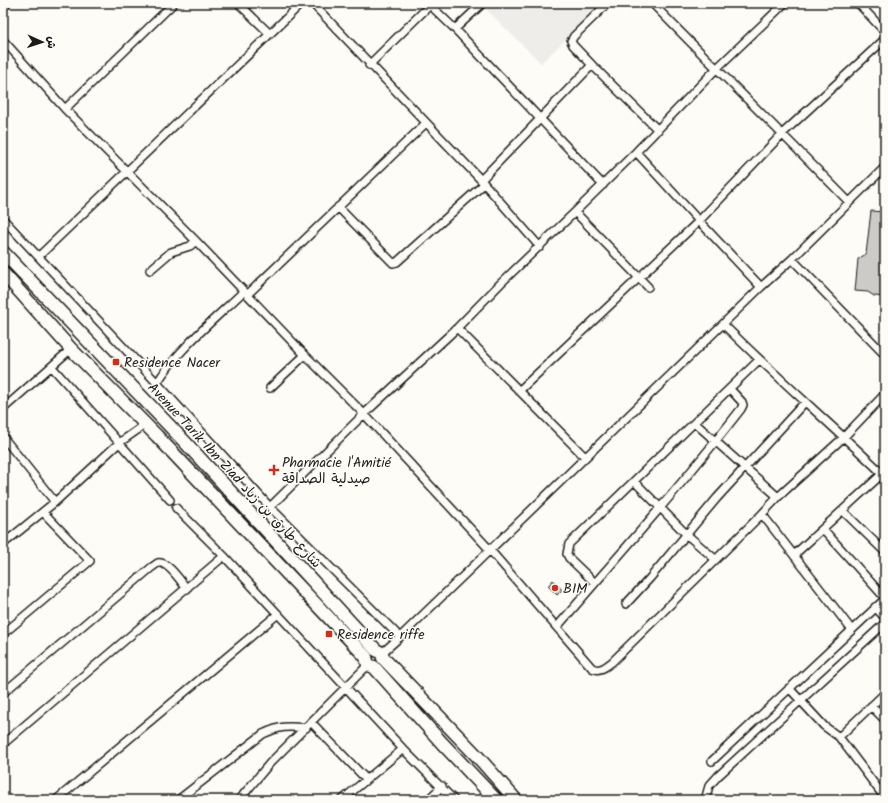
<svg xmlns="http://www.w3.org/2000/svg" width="888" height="803" font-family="Kalam,'Playpen Sans Arabic',sans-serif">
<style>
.built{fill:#eeede9}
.building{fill:#cccbc8;stroke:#1c1c1c}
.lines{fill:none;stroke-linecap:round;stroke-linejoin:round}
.street-casing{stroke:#1c1c1c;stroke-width:10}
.primary-casing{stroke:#1c1c1c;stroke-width:15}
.street{stroke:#fdfcf7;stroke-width:7}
.primary{stroke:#fdfcf7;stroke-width:12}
.poi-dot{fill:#c8321e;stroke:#fdfcf7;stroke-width:1.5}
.labels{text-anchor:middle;stroke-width:3;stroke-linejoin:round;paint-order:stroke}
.poi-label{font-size:14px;fill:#1c1c1c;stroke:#fdfcf7;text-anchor:start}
.street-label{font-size:14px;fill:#1c1c1c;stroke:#fdfcf7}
</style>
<rect width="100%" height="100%" fill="#fdfcf7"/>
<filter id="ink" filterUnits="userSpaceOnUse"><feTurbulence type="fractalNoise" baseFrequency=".025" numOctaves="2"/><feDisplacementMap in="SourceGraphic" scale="8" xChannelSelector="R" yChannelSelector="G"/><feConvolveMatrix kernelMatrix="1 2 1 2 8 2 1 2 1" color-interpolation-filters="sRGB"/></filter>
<g filter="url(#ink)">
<path class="built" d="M492,3H604L541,63L486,9Z"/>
<path class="building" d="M871,211L885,212V297L874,296L868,292L855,291L858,259L866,254Z
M553,580L562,590L557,595L548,586Z"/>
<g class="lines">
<defs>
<path id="street" d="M238,3L270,34
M312,3L481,180L540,247
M652,3C717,70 784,135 849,202
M858,3L885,32
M430,5L455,29L603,185
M3,7L7,3
M455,29L483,3
M3,40L65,109L196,241L305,355L364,414L490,550L592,668C600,672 605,667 612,662L762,514
M369,65L432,3
M592,65L658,130
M65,109L174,3
M636,152L699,221L761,287
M481,180L592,65L573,45L571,41L574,36L608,3
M338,207L393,263L397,262L484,184
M575,212L648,287
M3,219L157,383L270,507L400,637
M39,256L302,3
M792,259L885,355
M150,270L171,252L190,246L196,241
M248,294L426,123
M723,324C775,376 832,425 885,476
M457,328L585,457
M52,367L170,500
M157,383C178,349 216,318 244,291
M270,388L305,355
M519,391L699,221L783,133L885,39
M3,409L71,349
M695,423L778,497
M3,437L55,502
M635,482L686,534L715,559
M270,507L364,414L457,328L501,283L575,212L636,152L716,69L785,3
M176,508L224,556L403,749L454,800
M843,511L885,552
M823,529L885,598
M3,544L55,502L119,443L146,424
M794,555L882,474
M595,583L569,558L567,554L569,544L759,360
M626,604L650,578L717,498L805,402
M875,607L885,618
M557,627C619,555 683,484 741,409L743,405L742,402L730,389
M851,629L762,514L778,497L844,437L885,394
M3,634L90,561L43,512
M382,653L400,637L490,550L761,287L792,259L885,167
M789,688L824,726L839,737L885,798
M3,693L152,567C154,566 156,564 158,563C168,561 181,582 187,589
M871,706L885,720
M311,722L366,779
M839,737L885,693
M3,744L224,556
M712,761L885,599
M56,800L278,614
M178,800L263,734C280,726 287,726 306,728
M239,800L270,763L368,665
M342,800L403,749
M428,800L442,786
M705,800L709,786L718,776L885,623"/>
<path id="primary" d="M3,252L184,441L376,650L382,653L383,658L478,757L516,800
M3,273L71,349L157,436L366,657L368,665L374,667L442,743L496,800"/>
</defs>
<use href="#street" class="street-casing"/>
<use href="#primary" class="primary-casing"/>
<use href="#street" class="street"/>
<use href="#primary" class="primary"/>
</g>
</g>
<g class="poi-dot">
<rect x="112" y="358" width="8" height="8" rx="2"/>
<path d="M272 464h4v4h4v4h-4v4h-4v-4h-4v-4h4z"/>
<circle cx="555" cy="588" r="4"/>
<rect x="325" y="630" width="8" height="8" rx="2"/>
</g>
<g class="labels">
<g class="poi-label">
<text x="124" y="367">Residence Nacer</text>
<text x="282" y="467">Pharmacie l'Amitié<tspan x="282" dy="16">صيدلية الصداقة</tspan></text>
<text x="563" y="593">BIM</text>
<text x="337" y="639">Residence riffe</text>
</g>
<g class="street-label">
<text transform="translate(235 475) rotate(47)" y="5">Avenue Tarik Ibn Ziad شارع طارق بن زياد</text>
</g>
</g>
<rect width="888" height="803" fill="none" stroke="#fdfcf7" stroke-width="16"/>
<rect x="8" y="8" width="872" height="787" fill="none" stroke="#1c1c1c" stroke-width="1.5" filter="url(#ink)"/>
<g transform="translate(42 42) rotate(93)" stroke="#fdfcf7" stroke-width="3" paint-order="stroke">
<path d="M0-3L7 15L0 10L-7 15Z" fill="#1c1c1c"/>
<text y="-6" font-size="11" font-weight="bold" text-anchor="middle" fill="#1c1c1c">ش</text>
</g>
</svg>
